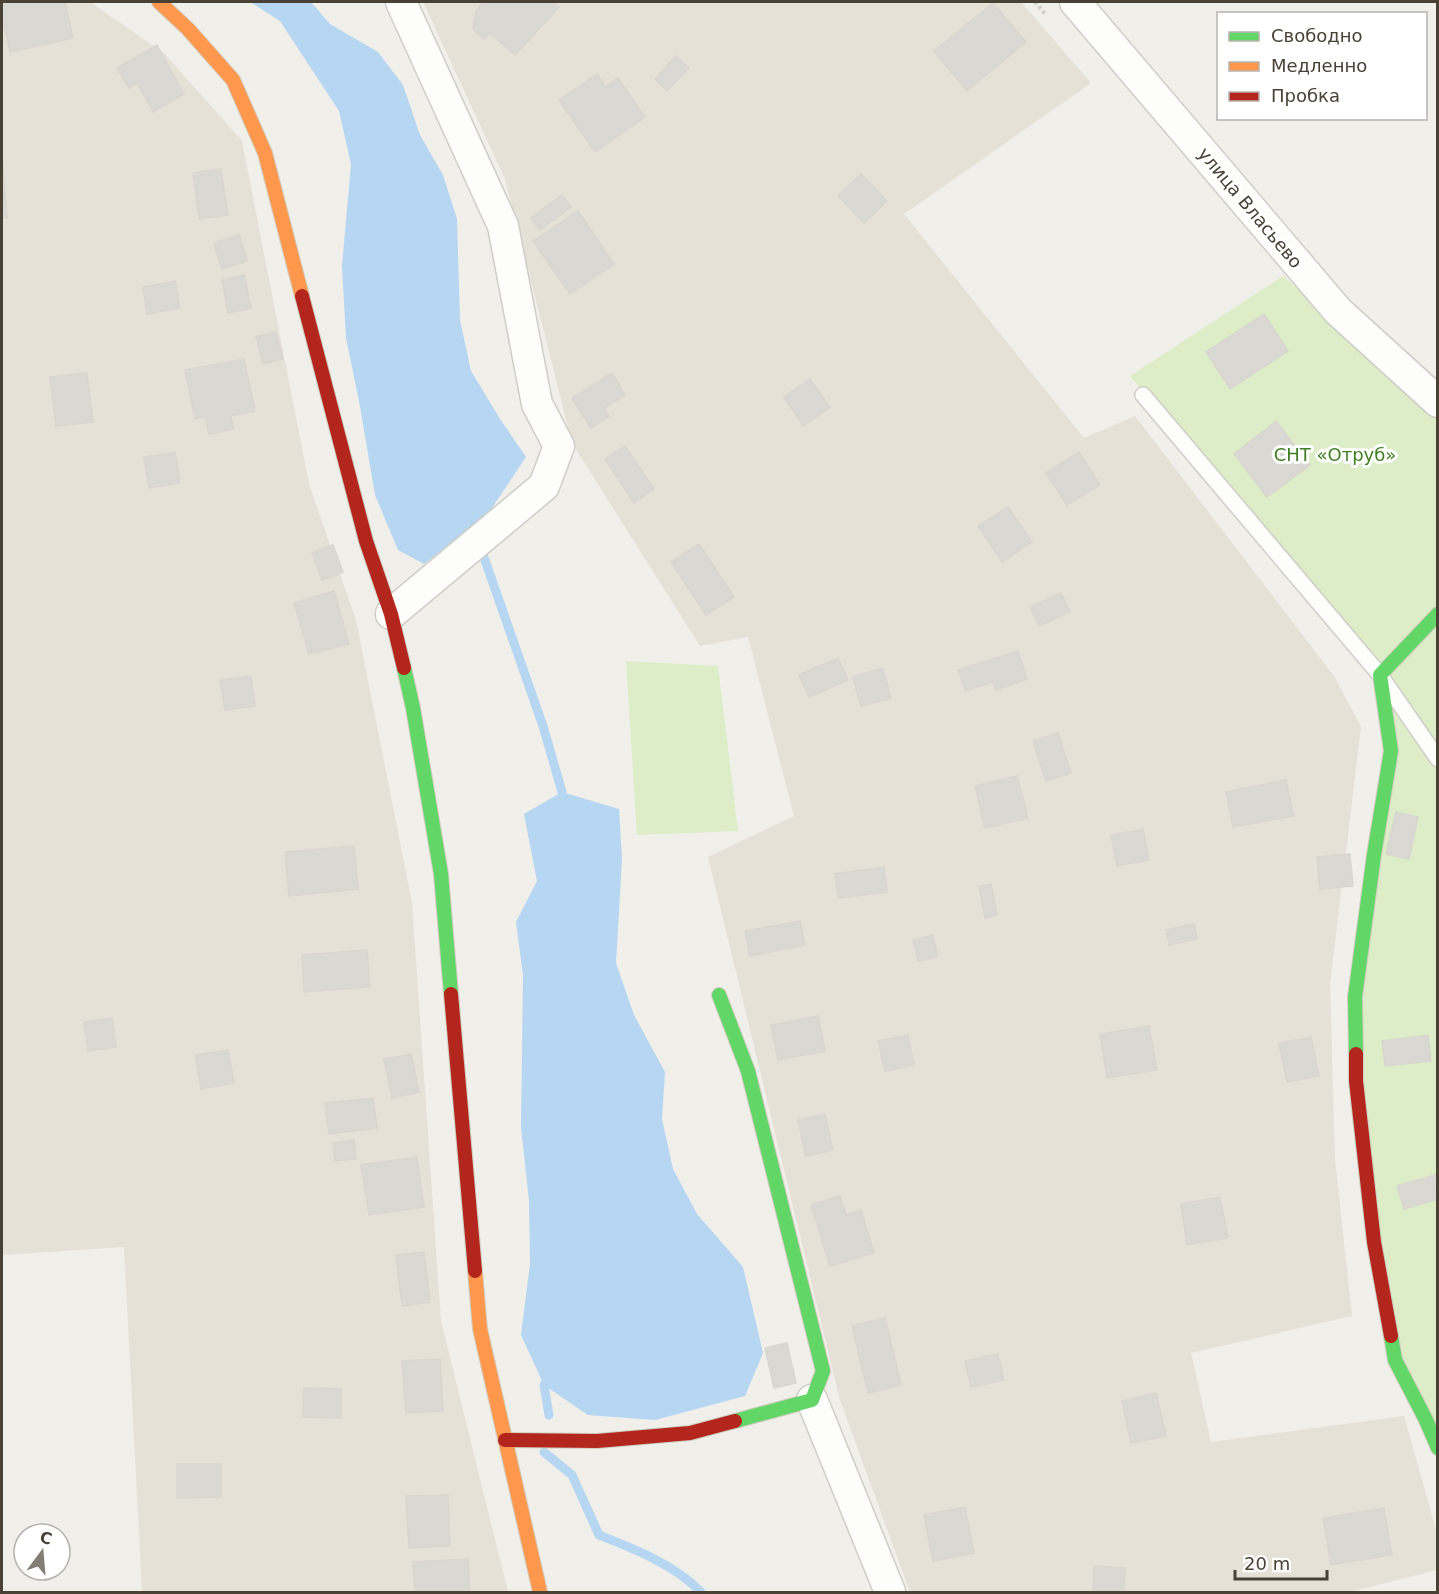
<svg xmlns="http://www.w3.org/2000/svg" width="1439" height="1594" font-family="'DejaVu Sans',sans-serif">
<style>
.residential{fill:#e5e1d6}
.green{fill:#dcedc7}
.water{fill:#b6d6f2}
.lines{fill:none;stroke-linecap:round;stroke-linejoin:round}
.stream{stroke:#b6d6f2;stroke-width:9}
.building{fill:#dad8d2;stroke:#d9d6cf;stroke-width:1.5}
.lane-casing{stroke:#cfcdc7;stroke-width:18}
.street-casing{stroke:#cfcdc7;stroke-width:33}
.fast-casing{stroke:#d0cdc0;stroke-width:16}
.slow-casing{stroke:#d0cdc0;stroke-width:16}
.jam-casing{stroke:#d0cdc0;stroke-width:16}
.path{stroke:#d1cec9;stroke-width:4;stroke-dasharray:3 3;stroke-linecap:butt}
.lane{stroke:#fdfdfc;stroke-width:15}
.street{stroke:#fdfdfc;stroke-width:30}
.fast{stroke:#63d668;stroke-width:14}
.slow{stroke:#ff974d;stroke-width:14}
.jam{stroke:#b3261e;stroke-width:14}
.labels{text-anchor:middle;stroke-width:6;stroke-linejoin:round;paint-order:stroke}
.street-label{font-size:18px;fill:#484134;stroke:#fff}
.park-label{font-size:18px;fill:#407e22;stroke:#fff}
</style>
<rect width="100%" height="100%" fill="#f0efea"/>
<path class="residential" d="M2,2H90L164,53L242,141L309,484L356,620L412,903L441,1321L508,1592H142L124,1247L2,1255Z
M423,2H1021L1091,83L904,214L1084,438L1135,416L1334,676L1361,727L1330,984L1335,1159L1352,1316L1191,1353L1211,1442L1404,1416L1437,1533V1570L1350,1592H910L840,1400L708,857L794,816L748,637L700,646L572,443L505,179Z"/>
<path class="green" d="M1283,276L1437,408V1448L1395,1360L1356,1080L1390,672L1130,376Z
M626,661L718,666L738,831L637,835Z"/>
<path class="water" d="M250,2H311L330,24L378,52L403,85L420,135L443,175L457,219L460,320L471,371L500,419L526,457L488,514L424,564L398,550L375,495L360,406L346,338L342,266L351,164L339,111L280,21Z
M562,792L619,809L622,859L616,963L634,1015L665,1072L662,1119L673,1169L697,1214L743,1267L763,1353L745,1396L655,1420L588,1415L544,1385L521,1335L530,1264L529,1201L521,1127L523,975L516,922L537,881L524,814Z"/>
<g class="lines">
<path class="stream" d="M480,546L543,726L562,792
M544,1385L549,1415
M544,1452L572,1475L599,1535C634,1549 674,1564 701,1592"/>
</g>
<path class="building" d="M2,2H65L73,38L10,52L2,16Z
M483,2H553L559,7L515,55L490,33L484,39L473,29L476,11Z
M993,3L1026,42L967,91L934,51Z
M157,45L184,94L153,112L137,83L129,88L117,68Z
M676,56L689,68L667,91L655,79Z
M597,74L605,87L618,78L645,117L595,152L559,100Z
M2,156L7,218H2Z
M221,169L228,215L199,219L193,173Z
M861,174L887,201L864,223L838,196Z
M562,195L571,207L540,230L531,218Z
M578,211L614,264L570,294L533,241Z
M239,235L247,261L222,269L214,243Z
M244,275L251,308L228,313L222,280Z
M175,281L180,308L147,314L143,287Z
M1264,314L1288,351L1230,389L1206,352Z
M276,332L283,359L263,364L256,336Z
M244,359L255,411L231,416L234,429L209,434L205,417L195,419L185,370Z
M87,373L93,422L56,426L50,377Z
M612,373L625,395L604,408L609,416L591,428L572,398Z
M810,379L830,407L803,426L784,397Z
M1276,421L1310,465L1267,497L1234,454Z
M625,446L654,489L634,503L605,459Z
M175,452L180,483L149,488L144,457Z
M1079,452L1100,485L1067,505L1046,473Z
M1008,507L1032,542L1002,562L978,526Z
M699,544L734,597L706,615L671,562Z
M333,545L343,572L322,580L312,553Z
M334,591L349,644L309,654L294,603Z
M1061,593L1070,612L1039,626L1030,607Z
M1018,651L1027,679L996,690L993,682L965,691L958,670Z
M838,658L848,680L809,697L799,675Z
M883,668L891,698L861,706L853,677Z
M251,676L255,706L225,710L220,680Z
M1058,733L1071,773L1046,781L1033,741Z
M1017,776L1028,818L985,828L975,786Z
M1286,780L1294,816L1233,827L1226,792Z
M1396,812L1418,817L1409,859L1386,854Z
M1143,829L1149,860L1117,866L1111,835Z
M354,846L358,889L289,896L285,852Z
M1350,854L1353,886L1320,889L1317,857Z
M884,867L887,892L838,898L835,874Z
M991,884L997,915L985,918L979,886Z
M800,921L805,945L750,956L745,931Z
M1194,924L1197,939L1169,945L1166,930Z
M933,935L938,957L918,961L913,940Z
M367,950L370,987L304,992L302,955Z
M818,1016L825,1051L778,1060L771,1025Z
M112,1018L116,1047L88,1051L84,1022Z
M1149,1026L1157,1070L1107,1078L1100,1034Z
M908,1035L914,1065L885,1071L878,1041Z
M1428,1035L1431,1061L1385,1066L1382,1041Z
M1311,1037L1319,1076L1287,1082L1279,1043Z
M228,1050L234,1083L201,1089L195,1055Z
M411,1054L419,1092L392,1098L384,1059Z
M373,1098L377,1128L329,1134L325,1103Z
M825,1114L833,1150L806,1156L798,1120Z
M354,1140L356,1159L335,1161L333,1143Z
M417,1157L424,1207L369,1215L361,1165Z
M1438,1174V1199L1404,1209L1397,1186Z
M840,1196L846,1215L861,1210L874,1253L830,1266L811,1205Z
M1220,1197L1228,1238L1187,1245L1181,1204Z
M424,1252L430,1302L402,1306L396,1255Z
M885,1318L901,1385L868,1393L852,1326Z
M787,1343L796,1383L774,1388L765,1348Z
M998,1354L1004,1380L971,1387L965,1361Z
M440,1359L443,1411L406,1413L402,1361Z
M304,1388L341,1389V1418L303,1417Z
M1156,1393L1166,1436L1131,1443L1122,1401Z
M177,1464H221V1497L177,1498Z
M448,1495L450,1546L409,1548L406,1496Z
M965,1507L974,1553L933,1561L924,1515Z
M1384,1508L1392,1555L1331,1565L1323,1518Z
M468,1559L470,1592H415L413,1562Z
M1094,1566L1125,1568L1124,1592H1093Z"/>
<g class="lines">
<defs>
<path id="lane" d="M1143,395L1380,675L1438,759"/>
<path id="street" d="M1075,2L1338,311L1438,402
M391,614L544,486L559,446L537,404L503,226L401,2
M812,1400L890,1592"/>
<path id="fast" d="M404,668L413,708L441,874L451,994
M719,995L748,1071L823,1371L812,1400L735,1421
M1356,1054L1355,997L1374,855L1391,751L1380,675L1438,614
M1391,1336L1395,1360L1426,1420L1438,1448"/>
<path id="slow" d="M159,2L188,29L233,80L265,153L302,296
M475,1271L480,1329L540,1592"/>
<path id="jam" d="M302,296L366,541L391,614L404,668
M451,994L475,1271
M1356,1054V1081L1374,1242L1391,1336
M505,1440L597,1441L690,1433L735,1421"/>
</defs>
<use href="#lane" class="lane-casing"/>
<use href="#street" class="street-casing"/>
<use href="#fast" class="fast-casing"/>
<use href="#slow" class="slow-casing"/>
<use href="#jam" class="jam-casing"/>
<path class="path" d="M1035,2L1046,15"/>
<use href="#lane" class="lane"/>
<use href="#street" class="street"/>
<use href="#fast" class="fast"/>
<use href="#slow" class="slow"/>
<use href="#jam" class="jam"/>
</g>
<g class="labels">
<g class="street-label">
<text transform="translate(1250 208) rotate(50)" y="6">улица Власьево</text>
</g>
<g class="park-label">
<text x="1335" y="461">СНТ «Отруб»</text>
</g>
</g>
<rect width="1439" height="1594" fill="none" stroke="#484134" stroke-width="6"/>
<rect x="1217" y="12" width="210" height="108" fill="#ffffff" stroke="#b6b3ae" stroke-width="1.5"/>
<rect x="1229" y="32" width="30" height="9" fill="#63d668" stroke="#b6b3ae" stroke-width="1.5"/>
<text x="1271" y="42" font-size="18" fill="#484134">Свободно</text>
<rect x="1229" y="62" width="30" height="9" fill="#ff974d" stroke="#b6b3ae" stroke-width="1.5"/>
<text x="1271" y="72" font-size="18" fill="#484134">Медленно</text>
<rect x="1229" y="92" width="30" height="9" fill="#b3261e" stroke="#b6b3ae" stroke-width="1.5"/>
<text x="1271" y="102" font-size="18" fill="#484134">Пробка</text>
<g transform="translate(42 1552) rotate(16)"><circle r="28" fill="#ffffff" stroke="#b6b3ae" stroke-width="1.5"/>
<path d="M0-4.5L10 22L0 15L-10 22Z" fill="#837e74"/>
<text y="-9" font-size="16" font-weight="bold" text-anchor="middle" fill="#484134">С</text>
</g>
<path d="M1235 1570v9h92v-9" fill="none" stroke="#484134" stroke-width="3"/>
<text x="1244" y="1570" font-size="18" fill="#484134" stroke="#ffffff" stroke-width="4.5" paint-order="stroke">20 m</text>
</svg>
